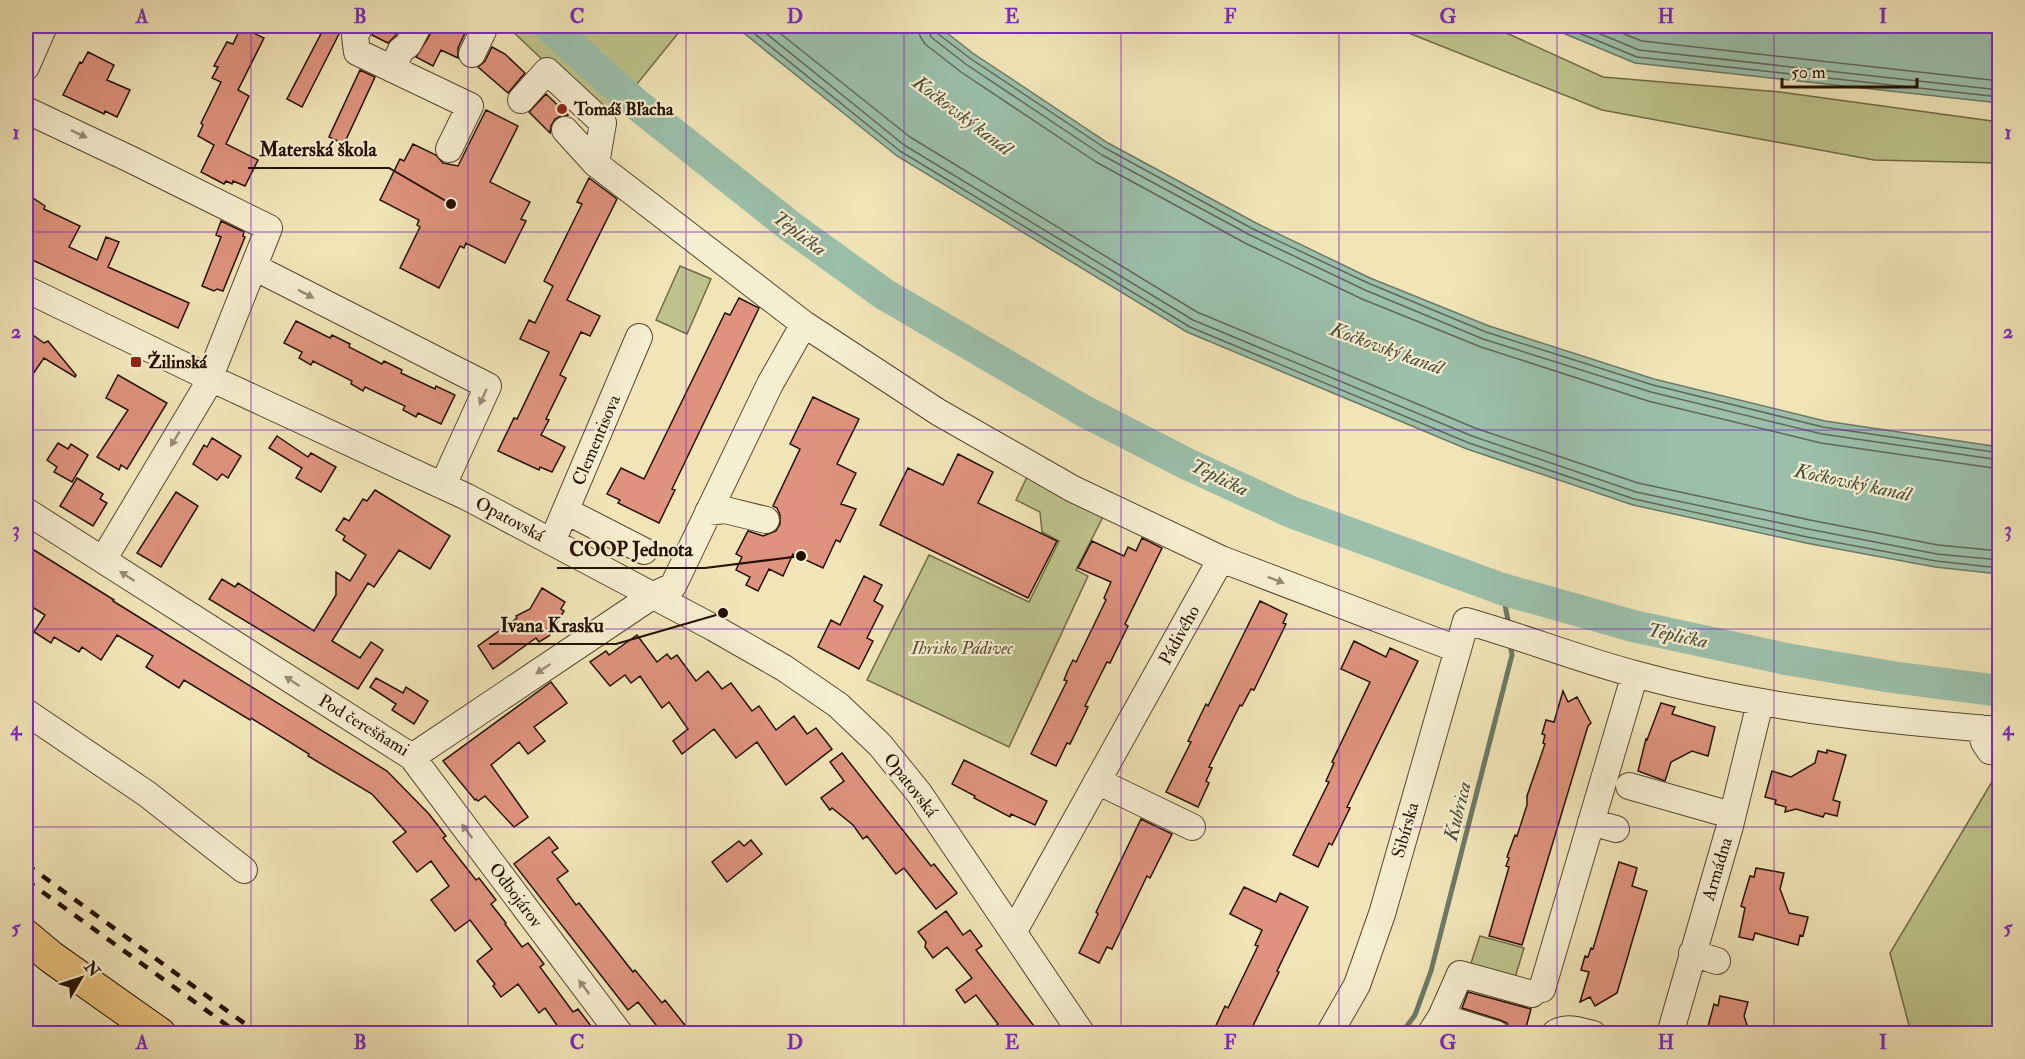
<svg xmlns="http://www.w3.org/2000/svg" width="2025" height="1059" font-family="'IM FELL Double Pica',serif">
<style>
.green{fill:#bec38c;stroke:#726a46;stroke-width:1.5}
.water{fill:#9bbfaa;stroke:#6c7966;stroke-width:1.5}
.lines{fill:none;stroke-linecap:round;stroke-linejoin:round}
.shore{stroke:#606856;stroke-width:1.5}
.stream{stroke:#6c7966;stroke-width:5}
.river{stroke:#9bbfaa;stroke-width:32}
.building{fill:#df937e;stroke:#251101;stroke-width:1.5}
.minor-casing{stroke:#58462e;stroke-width:28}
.major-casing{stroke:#251101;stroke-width:34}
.minor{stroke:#f6eed0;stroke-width:26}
.major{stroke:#e8c27c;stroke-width:32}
.rail{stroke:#251101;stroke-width:4.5;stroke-dasharray:10 10;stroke-linecap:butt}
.oneway{fill:#988b73}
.grid{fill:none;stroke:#7b2cbf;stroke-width:1.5;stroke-opacity:0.55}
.poi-dot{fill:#8f2418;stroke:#f6eed0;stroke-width:2}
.labels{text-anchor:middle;stroke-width:4.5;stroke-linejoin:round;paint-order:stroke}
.poi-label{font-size:18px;font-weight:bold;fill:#251101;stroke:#f6eed0;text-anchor:start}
.street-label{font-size:18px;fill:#251101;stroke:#f6eed0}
.park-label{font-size:18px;font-style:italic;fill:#5b4f32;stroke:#f6eed0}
.water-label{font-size:20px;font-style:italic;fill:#4e4e3c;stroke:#f6eed0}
.leader{fill:none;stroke:#251101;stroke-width:2}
.callout-dot{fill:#251101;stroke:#f6eed0;stroke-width:2}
.callout-label{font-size:20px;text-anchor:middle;font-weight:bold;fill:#251101;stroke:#f6eed0;stroke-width:4.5;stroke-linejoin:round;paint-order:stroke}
.neatline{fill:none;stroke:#7b2cbf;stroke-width:2}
.grid-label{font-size:20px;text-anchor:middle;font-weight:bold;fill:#7b2cbf}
</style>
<rect width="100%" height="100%" fill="#f1e5b7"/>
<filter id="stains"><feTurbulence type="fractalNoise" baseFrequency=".00333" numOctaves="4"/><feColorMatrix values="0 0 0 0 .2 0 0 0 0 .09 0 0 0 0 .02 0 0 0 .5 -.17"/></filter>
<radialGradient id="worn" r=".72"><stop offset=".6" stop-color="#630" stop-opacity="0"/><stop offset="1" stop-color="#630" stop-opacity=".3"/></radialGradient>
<path class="green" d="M507,26H684L607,121Z
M1391,26H1491L1603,77L1780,92L1999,122V163L1874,160L1602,110Z
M680,266L711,279L687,334L656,320Z
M1028,475L1104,515L1076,570L1088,576L1009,747L867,680L929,555L1029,602L1059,541L1042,532L1040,512L1016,500Z
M1999,770V1033H1911L1890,953Z
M1480,936L1524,948L1514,981L1469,969Z"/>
<path class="water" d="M735,26H938L974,54L1108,143L1256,223L1370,278L1489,326L1654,379L1825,421L1999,447V574L1935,567L1806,543L1633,505L1467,449L1187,332L897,156Z
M1546,26H1999V103L1635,63Z"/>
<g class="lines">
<path class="shore" d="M745,26L900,151L1190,327L1469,443L1634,499L1807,537L1936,561L2000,568
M757,26L904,145L1193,320L1472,436L1636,492L1808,529L1937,554L2000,560
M771,26L910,137L1197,312L1475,428L1638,483L1810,520L1938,545L2000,551
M918,26L920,36L925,44L961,72L1096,162L1245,243L1362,299L1481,347L1648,401L1821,443L2000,469
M927,26L931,37L967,65L1102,155L1250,235L1365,290L1483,339L1651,392L1822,434L2000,460
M935,26L937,33L971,59L1105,148L1253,229L1368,283L1486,332L1653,385L1823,427L2000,453
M1562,26L1637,57L2000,97
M1581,26L1639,50L2000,90
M1604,26L1642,41L2000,81"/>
<path class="stream" d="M1502,589L1509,626
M1401,1034L1415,1015L1431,971L1512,655L1510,642"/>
<path class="river" d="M549,26L636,104L791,227L884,294L1084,411L1185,463L1291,512L1502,589L1633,626L1786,659L1892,677L2000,691"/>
</g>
<path class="building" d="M325,26H343L302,107L287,99Z
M375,26H401L396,35L388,43L372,35Z
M433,26H463L465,33L458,48V58L441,50L433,66L416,57L431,33Z
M241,27L264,38L238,90L249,96L226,144L258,160L245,186L233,181L232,184L226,181L224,184L201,172L214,145L198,136L203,125L201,123L221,82L212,78L218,67L214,66L227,42L233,44Z
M492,47L505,54L525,73L508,93L478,67L485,61Z
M88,52L114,65L107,80L130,90L117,117L105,111L104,114L63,95L80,62L82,63Z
M360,70L375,77L344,144L329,137Z
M546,94L568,115L561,116L555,119L551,126L550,133L529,112Z
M486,110L518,126L490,182L530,202L521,219L526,221L505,263L466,243L464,248L460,246L439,288L400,268L420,227L417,225L419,220L380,200L400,159L404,161L413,144L436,155L443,163L458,166Z
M589,178L617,199L567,300L600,316L590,336L581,332L560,375L566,378L546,419L549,420L541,435L565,447L552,472L540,467L539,470L498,451L514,418L517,419L549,352L520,339L529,320L535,323L553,286L544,281L582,204L577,202Z
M33,198L45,206L44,209L80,226L69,247L97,260L106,237L119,242L108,267L189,303L178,328L26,257V213Z
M221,221L244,232L243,236L245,237L223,291L217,289L214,291L202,286L221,237L216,235Z
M739,298L759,308L672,489L675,490L659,523L618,503L620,500L607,494L621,468L644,479L725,313L730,315Z
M296,321L330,338L332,335L350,344L349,347L382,364L384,361L402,370L401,373L435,389L436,386L455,395L441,424L418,413L416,417L403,410L405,406L365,387L363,391L351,384L352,381L313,361L311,365L299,358L302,352L284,343Z
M26,330L44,343L48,341L76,375L75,377L44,358L26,384Z
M118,375L167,403L127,469L121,465L119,470L97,457L128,410L106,398Z
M813,397L859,419L837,464L856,473L841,504L856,509L840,542L836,540L823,568L793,554L783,576L769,569L758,591L746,585L750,577L736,570L742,557L736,554L748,531L763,536L776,531L780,524V515L777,508L773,506L800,449L790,444Z
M277,436L308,457L311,453L336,467L321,492L296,478L302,468L269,448Z
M212,438L241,456L228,478L222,474L217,480L193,464L204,445L207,447Z
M58,443L68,449L71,444L88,455L72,482L54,472L57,467L47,460Z
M958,454L993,472L978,503L1057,541L1028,598L880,525L908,468L943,485Z
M77,478L103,494L100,499L107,503L93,526L60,506Z
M375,490L450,536L430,569L399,550L374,587L368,583L332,641L360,658L371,642L383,650L358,689L209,599L222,579L235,587L238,583L314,631L336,595V572L350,581L366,555L343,540L345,536L336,530L344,518L349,521L363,499L367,501Z
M176,492L198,506L161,567L137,553Z
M1142,538L1162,548L1125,624L1128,626L1110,663L1107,662L1085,706L1088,707L1070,744L1067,743L1056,766L1031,754L1067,681L1064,680L1068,670L1073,660L1076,662L1106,600L1104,598L1111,582L1078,568L1092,541L1124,556L1128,547L1136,551Z
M26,545L114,600L113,601L387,771L429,814L446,836L443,838L476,880L479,878L496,900L491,904L506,923L505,924L522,947L528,943L544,964L540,967L573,1012L578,1009L597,1034H563L545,1008L539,1013L518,984L501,997L493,986L495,984L477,961L492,949L470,920L455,931L431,900L449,886L431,861L417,872L393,842L406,832L372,794L308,756L309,754L251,718L250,720L184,680L179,688L146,667L153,656L117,635L101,660L82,647L79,652L54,637L51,643L34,632L45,615L26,603Z
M864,576L882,585L874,601L883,606L867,638L873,641L859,669L818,647L831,620L840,625Z
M542,588L565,602L561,609L564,611L549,636L539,642L536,638L493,669L478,646L517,618L516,616L530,609Z
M1260,601L1287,614L1283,623L1286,624L1254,690L1251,689L1242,706L1240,705L1209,767L1212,768L1206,781L1209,783L1198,807L1166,792L1191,742L1188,741L1206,704L1208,706Z
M637,635L657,662L667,654L671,659L677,655L696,681L708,671L722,689L731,683L752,711L759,706L776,730L794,716L807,734L816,728L832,749L786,785L757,742L736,758L714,729L682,754L673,741L688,729L669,702L662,708L640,676L631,683L625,675L610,686L590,662L606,651L609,655Z
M1354,641L1386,657L1390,648L1418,661L1347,807L1350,808L1332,845L1329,843L1318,867L1293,855L1329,782L1326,781L1334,763L1332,762L1370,682L1341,669Z
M376,678L403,693L406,687L428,701L414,724L392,710L396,704L370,687Z
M551,682L567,703L534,727L545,741L528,754L519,742L491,765L528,817L514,827L485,796L478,801L476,799L475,800L443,761Z
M1563,691L1568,702L1577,697L1591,723L1588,726L1522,945L1489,936L1509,867L1506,866L1509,858L1507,857L1515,835L1517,836L1527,805V796L1545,744L1543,743L1545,735L1542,734L1546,720L1554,722Z
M1661,703L1675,707L1672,714L1715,727L1708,756L1692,751L1671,762L1665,781L1638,771L1646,739L1647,740Z
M1827,750L1846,755L1833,800L1840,802L1837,816L1825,813L1823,817L1796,809L1785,812L1786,807L1775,804L1776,800L1765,797L1772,771L1791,777L1815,763L1818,751L1827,753Z
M842,753L931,866L934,864L957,893L936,909L904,868L896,874L867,836L863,839L853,825L832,808L830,810L821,798L844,781L830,762Z
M964,760L1047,801L1035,825L1011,814L1010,817L974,798L975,796L952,784Z
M1141,819L1172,834L1150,878L1147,876L1112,949L1107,947L1099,963L1079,953L1098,914L1096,912Z
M549,837L558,848L552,852L568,871L557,879L576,905L579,903L633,972L635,970L662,1003L665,1000L692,1034H663L638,1002L628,1010L514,864Z
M751,840L762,854L727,882L712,862L739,841L744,846Z
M1619,862L1637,868L1632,886L1647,891L1617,993L1595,1006L1590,997L1580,1002L1589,972L1581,970L1585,956L1588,957L1591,948L1593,949Z
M1756,868L1784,873L1780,889L1789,913L1808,917L1803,936L1800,935L1798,945L1755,933L1753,940L1739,937L1745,908L1741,906L1750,876L1754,877Z
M1244,887L1276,902L1280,893L1308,907L1277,971L1279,972L1249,1034H1212L1225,1006L1228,1008L1258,946L1255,945L1262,930L1230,914Z
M946,911L963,935L970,930L982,946L976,950L1040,1034H986L998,1024L976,995L965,1003L956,990L972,978L947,947L933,958L925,947L926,942L918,932Z
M1468,992L1531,1009L1525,1031L1511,1027L1510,1030L1507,1023L1500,1020L1462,1008Z
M1720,996L1748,1002L1744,1016L1750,1034H1706L1714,1004L1718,1006Z"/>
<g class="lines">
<defs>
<path id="minor" d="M360,26L355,36L357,52L470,106L449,149
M472,54L483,31L478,26
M26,67L44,26
M392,69L401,50L408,45L418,26
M521,100L547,71L603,123L596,164
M26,110L132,160L269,228L205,389L103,560
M565,130L596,164L804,324
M254,267L488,386L443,485
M26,289L210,378L467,497L714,628L784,668L838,705L880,745L919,793L1082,1034
M26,511L412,757L620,1034
M566,511L644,551
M708,512L725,510L766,520
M552,542L639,337
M26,712L147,794L244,870
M1980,728L1984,742L1990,751L2000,752
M412,757L652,596L673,586L770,384L804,324L938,412L1073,489L1221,559L1457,649
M1097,781L1192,827
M1629,786L1731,815
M1591,822L1616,829
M1014,931L1221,559
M1692,953L1717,961
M1542,989L1635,674
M1441,1017L1496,1034
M1329,1034L1357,985L1382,914L1466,621C1523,637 1578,659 1635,674C1754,707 1877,720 2000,730
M1430,1034L1441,1017L1460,974L1532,994
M1554,1034C1565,1025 1580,1031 1593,1034
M1670,1034L1730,826L1760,703"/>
<path id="major" d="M26,936L51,957L160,1034"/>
</defs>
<use href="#minor" class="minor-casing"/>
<use href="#major" class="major-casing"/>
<use href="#minor" class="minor"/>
<use href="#major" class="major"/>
<path class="rail" d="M26,864L259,1034
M26,880L239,1034"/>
</g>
<defs><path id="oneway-solid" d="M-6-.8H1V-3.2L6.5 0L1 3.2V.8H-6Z" transform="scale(1.5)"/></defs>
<g class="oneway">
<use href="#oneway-solid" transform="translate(79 134) rotate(25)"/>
<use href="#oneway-solid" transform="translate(306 294) rotate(27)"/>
<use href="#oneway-solid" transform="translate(483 397) rotate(114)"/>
<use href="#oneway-solid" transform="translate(175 439) rotate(121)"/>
<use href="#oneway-solid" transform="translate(127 576) rotate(-147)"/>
<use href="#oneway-solid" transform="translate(1276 580) rotate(21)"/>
<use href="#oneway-solid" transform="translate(543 669) rotate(146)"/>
<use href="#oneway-solid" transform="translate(292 681) rotate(-147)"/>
<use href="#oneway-solid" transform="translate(467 831) rotate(-127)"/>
<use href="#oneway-solid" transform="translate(584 987) rotate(-127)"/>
</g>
<path class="grid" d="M251,26V1034M468,26V1034M686,26V1034M904,26V1034M1121,26V1034M1339,26V1034M1557,26V1034M1774,26V1034M26,232H2000M26,430H2000M26,629H2000M26,827H2000"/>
<g class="poi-dot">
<circle cx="562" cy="109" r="6"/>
<rect x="130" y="356" width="12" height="12" rx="3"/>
</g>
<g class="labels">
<g class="poi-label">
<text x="574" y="115">Tomáš Bľacha</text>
<text x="148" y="368">Žilinská</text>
</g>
<g class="street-label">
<text transform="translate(596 440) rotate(-67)" y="6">Clementisova</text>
<text transform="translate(510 519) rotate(28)" y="6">Opatovská</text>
<text transform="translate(1179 635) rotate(-61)" y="6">Pádivého</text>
<text transform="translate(364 725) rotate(31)" y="6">Pod čerešňami</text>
<text transform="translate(911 785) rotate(52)" y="6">Opatovská</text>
<text transform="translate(1405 830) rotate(-74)" y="6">Sibírska</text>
<text transform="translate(1717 869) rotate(-73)" y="6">Armádna</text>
<text transform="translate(516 895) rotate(53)" y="6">Odbojárov</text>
</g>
<g class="park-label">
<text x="962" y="654">Ihrisko Pádivec</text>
</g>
<g class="water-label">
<text transform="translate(963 115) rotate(37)" y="7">Kočkovský kanál</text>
<text transform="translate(800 233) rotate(37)" y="7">Teplička</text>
<text transform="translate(1387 348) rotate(20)" y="7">Kočkovský kanál</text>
<text transform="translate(1220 477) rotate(26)" y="7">Teplička</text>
<text transform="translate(1853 482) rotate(12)" y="7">Kočkovský kanál</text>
<text transform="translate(1678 635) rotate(12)" y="7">Teplička</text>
<text transform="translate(1457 811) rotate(-76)" y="7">Kubrica</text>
</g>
</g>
<path class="leader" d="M451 204L389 168H248M801 556L705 568H557M723 613L616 644H489"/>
<g class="callout-dot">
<circle cx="451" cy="204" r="6"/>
<circle cx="801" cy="556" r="6"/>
<circle cx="723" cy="613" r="6"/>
</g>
<g class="callout-label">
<text x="318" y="156">Materská škola</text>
<text x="631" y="556">COOP Jednota</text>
<text x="552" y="632">Ivana Krasku</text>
</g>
<rect width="2025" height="1059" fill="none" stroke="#f1e5b7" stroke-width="66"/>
<g transform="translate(81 978) rotate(51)" stroke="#f6eed0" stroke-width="4.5" paint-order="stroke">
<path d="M0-4.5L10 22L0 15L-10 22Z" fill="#251101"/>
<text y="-9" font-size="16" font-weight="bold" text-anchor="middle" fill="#251101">N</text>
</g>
<path d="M1782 78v9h135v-9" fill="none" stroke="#251101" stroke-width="3"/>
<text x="1791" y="78" font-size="18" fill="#251101" stroke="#f6eed0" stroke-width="4.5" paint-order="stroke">50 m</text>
<rect x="33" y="33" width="1959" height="993" class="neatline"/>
<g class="grid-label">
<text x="142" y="23">A</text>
<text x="360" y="23">B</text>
<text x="577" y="23">C</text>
<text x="795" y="23">D</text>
<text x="1012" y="23">E</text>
<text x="1230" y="23">F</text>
<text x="1448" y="23">G</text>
<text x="1666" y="23">H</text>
<text x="1883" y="23">I</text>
<text x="16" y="139">1</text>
<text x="2008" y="139">1</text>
<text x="16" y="338">2</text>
<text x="2008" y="338">2</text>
<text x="16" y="536">3</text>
<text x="2008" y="536">3</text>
<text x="16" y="735">4</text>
<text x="2008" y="735">4</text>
<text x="16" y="934">5</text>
<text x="2008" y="934">5</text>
<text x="142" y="1049">A</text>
<text x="360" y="1049">B</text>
<text x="577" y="1049">C</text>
<text x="795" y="1049">D</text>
<text x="1012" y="1049">E</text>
<text x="1230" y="1049">F</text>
<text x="1448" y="1049">G</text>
<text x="1666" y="1049">H</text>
<text x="1883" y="1049">I</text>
</g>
<rect width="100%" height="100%" filter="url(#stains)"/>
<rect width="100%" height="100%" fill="url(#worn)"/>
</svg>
